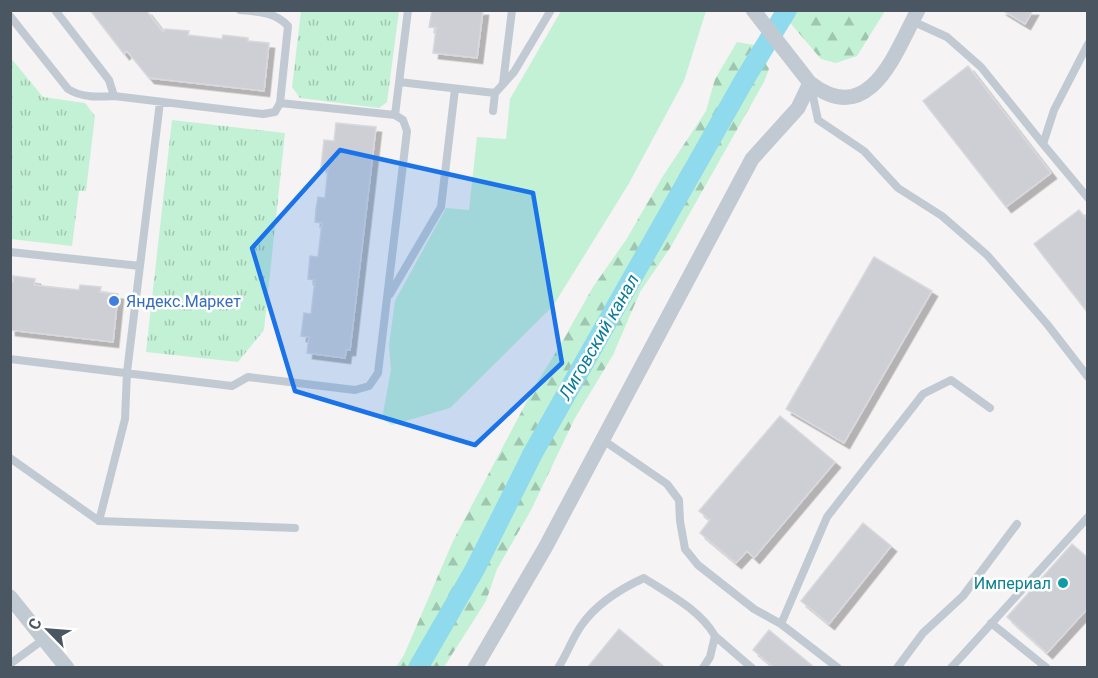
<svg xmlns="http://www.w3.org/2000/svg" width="1098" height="678" font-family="Roboto,sans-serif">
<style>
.grass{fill:#c3f1d5}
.forest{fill:url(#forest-firs)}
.park{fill:url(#park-tufts)}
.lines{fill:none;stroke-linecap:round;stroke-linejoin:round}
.canal{stroke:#90daee;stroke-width:20}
.building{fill:#cdcfd5;stroke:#d7d9de;stroke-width:1.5;filter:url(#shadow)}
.service{stroke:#c1cad2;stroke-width:8}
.minor{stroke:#c1cad2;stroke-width:15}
.marked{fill:#1a73e8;fill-opacity:0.2;stroke:#1a73e8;stroke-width:4.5;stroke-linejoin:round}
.shop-dot{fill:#3f7fe0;stroke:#fff;stroke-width:2}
.culture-dot{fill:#0f9aa8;stroke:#fff;stroke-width:2}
.labels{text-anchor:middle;stroke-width:5;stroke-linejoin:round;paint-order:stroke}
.shop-label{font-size:16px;fill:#366cbe;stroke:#fff;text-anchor:start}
.culture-label{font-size:16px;fill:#0d838f;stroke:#fff;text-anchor:end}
.water-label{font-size:18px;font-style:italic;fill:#0c7c9b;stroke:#fff}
</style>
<defs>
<pattern id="forest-firs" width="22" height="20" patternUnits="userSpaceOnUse" patternTransform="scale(1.5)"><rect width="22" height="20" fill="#c3f1d5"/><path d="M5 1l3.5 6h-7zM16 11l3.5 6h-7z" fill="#a0c6b0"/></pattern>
<pattern id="park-tufts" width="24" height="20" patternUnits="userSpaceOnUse" patternTransform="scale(1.5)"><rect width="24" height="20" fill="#c3f1d5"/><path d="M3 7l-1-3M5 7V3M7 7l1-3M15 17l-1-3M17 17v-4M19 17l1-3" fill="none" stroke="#a0c6b0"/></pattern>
<filter id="shadow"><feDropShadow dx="5.5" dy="5.5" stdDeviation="0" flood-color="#0004"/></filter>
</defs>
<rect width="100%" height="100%" fill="#f5f3f3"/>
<path class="grass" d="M561,11H706L684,81L628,185L553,306L450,408L392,425L382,419L391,370L389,345L395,301L446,208L469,210L477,137L506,139L510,99Z"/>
<path class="forest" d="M780,11H885L857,56L836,63L821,59Z
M737,42L754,45L769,69L764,82L670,248L640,292L613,355L575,418L531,510L497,569L486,601L444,667H396L404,655L453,541L536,384L558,349L593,287L626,240L663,176L706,111L715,79Z"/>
<path class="park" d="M301,11H399L387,102L379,108L300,98L292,87Z
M10,57L43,97L85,103L95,116L86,191H79L72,246L11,239Z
M172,120L285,133L264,330L238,362L146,352Z"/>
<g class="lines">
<path class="canal" d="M418,668L475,569L533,453L746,77L787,10"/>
</g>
<path class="building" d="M90,10H146L163,32L165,29L189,31L188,35L222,39L223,35L248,38V41L269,43L264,91L149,78L127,51L124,54Z
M432,10H483L477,58L433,53L436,28L429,27Z
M1002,10H1033L1025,24Z
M968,66L1051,173L1006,207L923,101Z
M336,123L376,127L350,350H346L345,358L307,353L309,337L301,336L304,313L311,314L315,280L308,279L310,256L318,257L322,223L315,222L316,209L318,197L325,198L328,168L321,167L324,140L334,141Z
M1079,210L1088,221V313L1034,244Z
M874,257L932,291L844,443L786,409Z
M13,276L35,279L34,285L79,290L80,285L101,287L100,292L118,294L113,342L10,330V282H13Z
M780,416L835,462L754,558L747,551L736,563L700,533L710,520L699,511Z
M863,523L891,546L829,624L801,601Z
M1072,544L1088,558V608L1047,653L1007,617Z
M619,629L661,664L658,668H587Z
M769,630L815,668H775L753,650Z"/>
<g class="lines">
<path class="service" d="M55,10L109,80L114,96L263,114L275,112L280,103L288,26C275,12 259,12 240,10
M10,16L68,89C82,98 98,97 114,96
M912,21L947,37L981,67L1043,144
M1088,44L1054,110L1043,144L1088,198
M399,82L495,93L514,72L551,10
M503,83L512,10
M811,87L818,120L864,151L898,188L942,216L987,255L1047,324L1088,377
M493,111L495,93
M395,115L408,10
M10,252L140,266
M390,294L441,207L455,89
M10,359L232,386L248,377L355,390L369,386L378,373L407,131L403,120L395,115L280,103
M603,440L667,484L679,500L680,521L685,549L698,565L754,609L781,624L838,668
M10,458L99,521L295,528
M99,521L125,419L127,372L160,102
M991,623L1047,668
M781,624L827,517L923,394L951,380L990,408
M715,636L752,668
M10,664L44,639
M558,668C567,654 572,639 581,626C596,604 620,589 644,578C669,594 700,610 715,636L710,657L703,668
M897,668L923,633L963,596L1017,524
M951,668L1088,517"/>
<path class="minor" d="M753,10L810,83C870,129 895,53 918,10
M10,597L67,668
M475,668L545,548L752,159L798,108L810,83"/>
</g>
<path class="marked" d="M340,150L533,193L562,363L475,445L295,391L252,248Z"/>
<circle class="shop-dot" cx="114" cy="301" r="6"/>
<circle class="culture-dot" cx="1063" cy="583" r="6"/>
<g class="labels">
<g class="shop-label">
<text x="126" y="307">Яндекс.Маркет</text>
</g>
<g class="culture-label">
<text x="1051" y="589">Империал</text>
</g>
<g class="water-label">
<text transform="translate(599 337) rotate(-60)" y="6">Лиговский канал</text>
</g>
</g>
<rect width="1098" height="678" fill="none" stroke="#4a5661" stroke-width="24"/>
<g transform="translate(48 630) rotate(295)" stroke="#ffffff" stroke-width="4.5" paint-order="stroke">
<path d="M0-4.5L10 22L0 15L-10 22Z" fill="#4a5661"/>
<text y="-9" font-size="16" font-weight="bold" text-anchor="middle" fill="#4a5661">С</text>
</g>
</svg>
